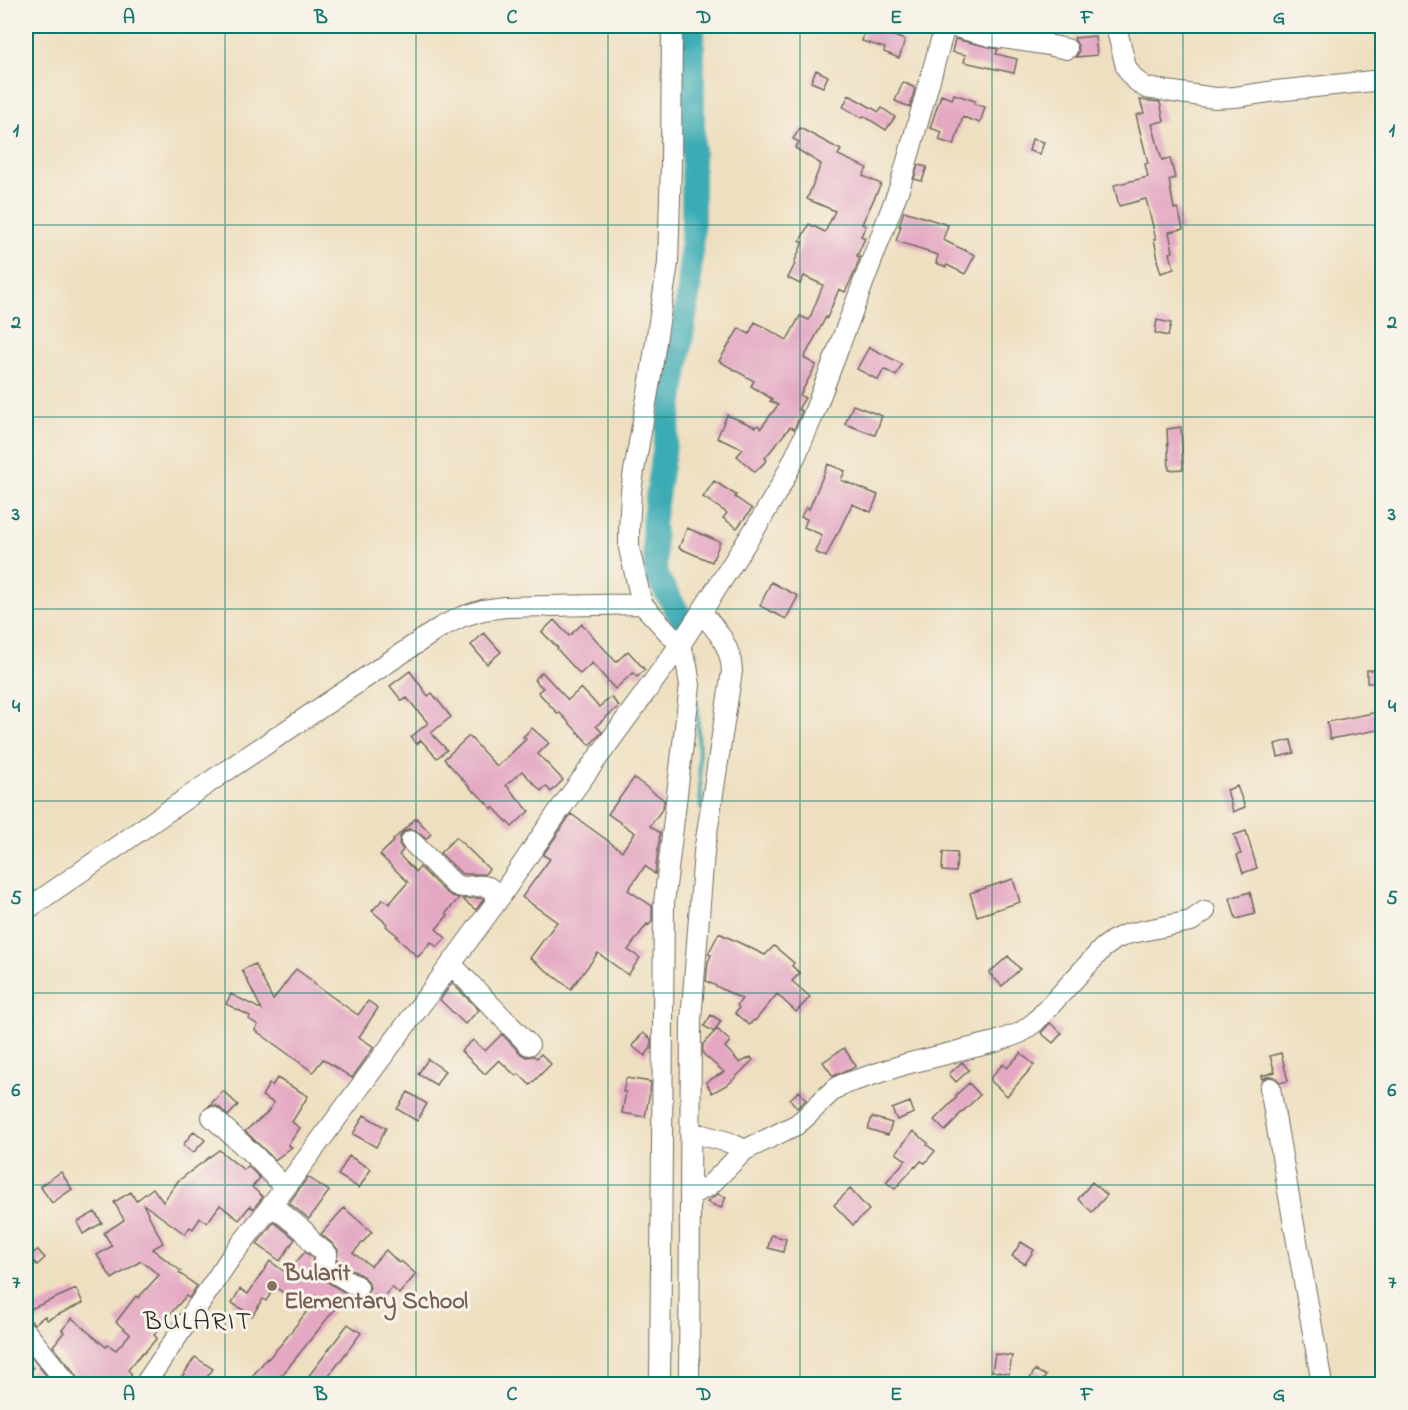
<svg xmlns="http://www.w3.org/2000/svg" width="1408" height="1410" font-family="'Indie Flower',sans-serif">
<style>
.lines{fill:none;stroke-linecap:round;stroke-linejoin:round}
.stream{stroke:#3aabb4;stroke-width:4}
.river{stroke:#3aabb4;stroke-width:24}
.building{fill:#e4a8c3}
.minor-casing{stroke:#6f6a5f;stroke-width:22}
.minor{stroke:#fff;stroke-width:20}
.grid{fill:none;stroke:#0f766e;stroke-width:1.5;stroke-opacity:0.55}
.education-dot{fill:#8d6e63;stroke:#f7f3e8;stroke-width:2}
.labels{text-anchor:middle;stroke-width:6;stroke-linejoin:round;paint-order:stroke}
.education-label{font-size:24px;font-weight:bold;fill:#785e54;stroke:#f7f3e8;text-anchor:start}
.quarter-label{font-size:27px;letter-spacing:1.5px;fill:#2b2b2b;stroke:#f7f3e8}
.neatline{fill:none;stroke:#0f766e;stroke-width:2}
.grid-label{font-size:20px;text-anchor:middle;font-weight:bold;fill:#0f766e}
</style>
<rect width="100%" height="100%" fill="#f7f3e8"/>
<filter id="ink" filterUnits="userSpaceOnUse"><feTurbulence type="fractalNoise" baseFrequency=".0167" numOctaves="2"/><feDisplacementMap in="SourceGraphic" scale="12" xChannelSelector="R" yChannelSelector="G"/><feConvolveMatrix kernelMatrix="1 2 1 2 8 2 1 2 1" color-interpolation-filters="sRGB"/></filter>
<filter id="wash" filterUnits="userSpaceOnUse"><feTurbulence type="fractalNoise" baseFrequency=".008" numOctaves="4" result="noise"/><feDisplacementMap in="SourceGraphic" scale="24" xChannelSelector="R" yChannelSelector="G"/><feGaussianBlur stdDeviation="1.35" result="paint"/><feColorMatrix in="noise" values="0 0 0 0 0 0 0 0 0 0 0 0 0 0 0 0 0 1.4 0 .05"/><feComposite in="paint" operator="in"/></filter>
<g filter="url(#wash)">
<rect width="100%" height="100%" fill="#eedfc0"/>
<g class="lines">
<path class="stream" d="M695,651V665
M697,702L701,808"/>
<path class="river" d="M683,621L656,575L653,523L689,290L693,220V26"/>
</g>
<g id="blocks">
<path class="building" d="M866,26L889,33L888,34L905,40L899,58L884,52L885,48L862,41Z
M1095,36L1097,55L1076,57L1079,52L1078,46L1074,38Z
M955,39L998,49L996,54L1017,59L1014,73L964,62L966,55L952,52Z
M816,70L828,76L823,87L811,82Z
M903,82L915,88L910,107L895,101Z
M954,94L975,101L974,104L985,107L980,123L963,117L954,145L939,140L942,132L930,128L941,95L952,99Z
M849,95L879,112L882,108L895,117L886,130L864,116L862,118L843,107Z
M1140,100L1160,102L1164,121L1152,124L1162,160L1170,158L1175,178L1169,180L1174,209L1178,208L1183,229L1169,232L1173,252L1170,253L1174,269L1161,273L1157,260L1158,259L1154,239H1156L1146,199L1119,206L1114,185L1148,177L1145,164L1148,163L1136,115L1144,113Z
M800,128L841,150L838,155L867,168L863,176L881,184L862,224L866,226L861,236L865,238L857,256L860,257L853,276L845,292L839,289L827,318L826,317L804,358L816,365L800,395L805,398L798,409L802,411L794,429L790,427L765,458L767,460L755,472L737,456L743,449L717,438L727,415L756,427L758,425L761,428L778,405L770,401L772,399L751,386L754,381L719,361L739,328L749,334L755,322L787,340L800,316L809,320L823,285L804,276L800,284L788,278L795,264L794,263L803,242L800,241L809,224L825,232L835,211L807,199L821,164L795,148L799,142L793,139Z
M1032,139L1044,142L1040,154L1029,151Z
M918,165L927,167L922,181L914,179Z
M904,211L948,225L943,240L975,255L965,274L947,265L946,267L936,263L938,255L928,252V251L896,241L901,226H899Z
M1157,320L1171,323L1168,336L1155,333Z
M869,347L902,364L896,376L884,369L878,380L857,369Z
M853,405L882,416L875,435L845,424Z
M1181,427L1183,469L1169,470L1167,429Z
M828,464L845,471L841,480L878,495L871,512L852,504L837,535H836L826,557L815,552L822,535L804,527L807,519L801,517L806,507L809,509Z
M714,481L736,495L735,497L752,509L737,528L723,518L727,513L703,497Z
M687,528L720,542L712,562L679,548Z
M771,582L798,596L786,619L760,606Z
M554,620L569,636L582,624L616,662L628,651L645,670L637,677L633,673L615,689L592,663L580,674L557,649L558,648L542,632Z
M484,633L501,652L487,664L471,645Z
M1367,670H1377L1378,683H1367Z
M410,671L428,696L432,693L451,717L431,733L447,750L437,758L421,740L417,744L411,737L428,723L407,698L402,701L390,686Z
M542,672L568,700L581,688L599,707L611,697L619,706L596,726L602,732L590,745L559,712L558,714L538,692L543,688L534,680Z
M1383,711V729L1330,739L1327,722Z
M532,728L549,743L538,754L563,780L551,792L546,786L541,791L522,771L506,785L529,811L512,827L493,807L492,809L475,791L474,792L444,759L469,736L497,767L526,739L523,737Z
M1291,740L1294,753L1278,757L1275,744Z
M634,778L664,800L663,808L650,826L660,833L655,874L645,866L628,890L652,906V921L649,925L647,924L628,950L640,958L628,975L598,953L571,989L530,958L557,922L522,897L550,859L543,855L571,814L622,851L635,833L608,814Z
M1237,786L1245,807L1233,812L1227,790Z
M416,818L431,834L426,839L415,830L408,829L403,832L400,837L399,844L403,850L399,855L416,872L420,867L445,892L452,896L459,898L446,913L448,915L436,929L446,938L437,947L431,942L418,957L396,937L398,936L386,926L387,924L372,911L383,899L389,904L408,882L380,855L394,841L393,840Z
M1246,831L1257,868L1243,873L1237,855L1241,854L1234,835Z
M456,837L489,869L485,874H462L440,853Z
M943,852L957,853L956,872L942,871Z
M1013,879L1020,902L977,916L970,893Z
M1250,892L1255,914L1236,919L1230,898Z
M479,898L484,899L476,910L462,899Z
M719,933L765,955L774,946L794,963L792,966L800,973L792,981L810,997L796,1012L777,994L755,1021L754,1020L749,1025L735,1013L739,1008L737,1005L742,999L706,981L708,962L711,955L708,954Z
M1008,956L1020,969L1002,986L989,973Z
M255,964L273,1000L296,969L315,983L314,984L358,1015L368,1001L378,1008L359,1037L374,1047L352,1078L323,1059L313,1072L255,1030L258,1025L249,1019L250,1016L226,1004L231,994L262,1010L242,970Z
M452,983L479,1010L465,1024L440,1000Z
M711,1015L721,1021L714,1032L704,1026Z
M1050,1023L1062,1033L1053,1043L1041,1033Z
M717,1029L730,1041L725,1047L740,1063L751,1057L753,1060L730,1083L712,1093L706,1082L724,1072L703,1054V1044Z
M643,1033L651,1039V1048L645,1056L632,1046Z
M502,1034L521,1054L526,1057L534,1056L537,1058L541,1054L551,1064L530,1085L519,1074L516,1076L499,1060L485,1074L461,1051L473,1040L485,1051Z
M844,1048L856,1066L851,1069L833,1076L823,1062Z
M1021,1053L1034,1065L1007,1096L991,1081V1077L1003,1064L1007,1068Z
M1281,1053L1288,1081L1280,1083L1275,1077L1269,1076L1262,1079L1261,1076L1275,1072L1270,1056Z
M428,1059L445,1071L436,1085L418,1074Z
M962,1062L969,1070L956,1082L949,1074Z
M277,1078L308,1096L292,1122L300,1128L288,1145L292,1147L275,1160L245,1131L266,1114L274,1103L262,1096L269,1084L272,1086Z
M626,1078L651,1082L650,1092L645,1117L622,1113L626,1092H623Z
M969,1083L980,1095L957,1117L958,1118L945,1131L934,1120L957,1097L956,1095Z
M223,1091L238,1105L228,1116L220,1108L215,1105L209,1106Z
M799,1091L806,1100L797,1108L790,1099Z
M408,1092L427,1104L417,1121L397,1109Z
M910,1102L914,1113L897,1120L892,1109Z
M364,1115L386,1128L376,1147L353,1134Z
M872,1117L892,1123L888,1135L868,1129Z
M194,1131L205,1140L193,1153L183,1145Z
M913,1131L928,1143L927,1145L935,1151L925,1163L921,1161L916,1167L915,1166L895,1189L886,1182L906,1160L896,1153Z
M219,1150L244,1170L248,1166L260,1178L252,1187L263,1197L253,1209L250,1206L239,1220L220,1205L207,1223L200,1218L193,1229L190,1227L185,1234L143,1204L163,1243L152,1249L181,1271L179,1273L197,1286L189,1298L186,1296L162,1323L163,1324L154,1335L157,1338L144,1353L143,1352L128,1370L132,1374L123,1384H80L77,1376L53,1346L64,1332L62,1330L72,1318L106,1347L108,1345L116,1350L130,1334L116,1322L136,1296L138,1298L159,1275L141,1261L112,1279L97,1255L112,1246L104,1233L124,1220L114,1202L131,1192L136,1201L153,1188L163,1202L178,1181Z
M349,1156L371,1169L359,1188L338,1175Z
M61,1172L72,1189L52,1203L40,1186Z
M308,1177L329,1191L309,1219L289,1203Z
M1092,1182L1107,1195L1092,1212L1078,1199Z
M850,1189L869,1210L853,1225L834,1205Z
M718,1194L726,1197L721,1208L707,1202Z
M344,1208L372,1232L353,1253L371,1266L386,1250L399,1263L401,1261L416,1274L399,1294L392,1287L381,1300L375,1296L373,1298L367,1294L370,1288L368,1281L364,1277L337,1260L338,1250L334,1245L321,1234Z
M95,1212L102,1223L83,1234L77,1222Z
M274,1222L295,1239L280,1261L257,1244Z
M771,1235L786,1239L783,1252L768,1248Z
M1021,1242L1034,1250L1025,1264L1012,1256Z
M38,1250L45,1258L37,1265L29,1256Z
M305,1252L313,1258L311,1266L315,1274L347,1294L275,1384H246L267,1358L268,1359L283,1342L308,1310L275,1287L266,1301L263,1299L252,1316L232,1303L240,1289L248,1294L270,1261L286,1273Z
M76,1289L83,1303L47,1320L45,1316L34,1324L31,1321L26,1320V1311Z
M348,1324L361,1333L323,1384H321L308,1377Z
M26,1350L53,1384H42L29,1373L33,1368L26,1360Z
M995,1354L1012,1356L1009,1374L992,1371Z
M195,1357L213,1369L202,1384H177Z
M1035,1370L1046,1376L1040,1384H1037L1029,1380Z"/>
</g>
</g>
<g filter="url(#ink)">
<use href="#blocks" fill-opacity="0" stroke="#6f6a5f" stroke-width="1.5"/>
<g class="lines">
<defs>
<path id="minor" d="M952,26L990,36L1043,44L1067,49
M1040,26L1043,44
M1116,26L1126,67L1134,79L1146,88L1215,98L1235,97L1276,91L1382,80
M411,841L453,883C465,892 476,882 488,887C492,889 496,894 500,897
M26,910L217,777L441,627L461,617L483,610L505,607L642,604
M451,964L529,1045
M1270,1088L1322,1384
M212,1117L256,1157L285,1188
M691,1132L728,1142L745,1150
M690,1195L709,1186L745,1150L796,1125C813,1113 824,1095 841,1085L906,1064L995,1042L1020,1033L1035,1022L1103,948L1114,940L1127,934L1191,921L1205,911
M272,1205L304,1231L312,1242L327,1254L323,1264L325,1267L358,1287
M26,1332L68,1384
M145,1384L231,1257L285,1188L451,964L500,897L558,812L680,645L760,521L781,485L796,455L812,418L900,186L945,26
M660,1384L664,903L690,685L687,666L680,645L642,604L629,548V532L631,491L634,471L650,381L668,263L671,164L672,26
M689,1384L691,1021L704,852L732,671C731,646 717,630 701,612"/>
</defs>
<use href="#minor" class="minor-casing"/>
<use href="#minor" class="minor"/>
</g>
</g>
<path class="grid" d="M225,26V1384M416,26V1384M608,26V1384M800,26V1384M992,26V1384M1183,26V1384M26,225H1382M26,417H1382M26,609H1382M26,801H1382M26,993H1382M26,1185H1382"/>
<circle class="education-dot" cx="272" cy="1286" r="6"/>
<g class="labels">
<g class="education-label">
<text x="284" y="1280">Bularit<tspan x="284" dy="28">Elementary School</tspan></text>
</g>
<g class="quarter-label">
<text x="198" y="1329">BULARIT</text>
</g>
</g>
<rect width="1408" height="1410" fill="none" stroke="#f7f3e8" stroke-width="66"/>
<rect x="33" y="33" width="1342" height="1344" class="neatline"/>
<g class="grid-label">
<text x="129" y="23">A</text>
<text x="321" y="23">B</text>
<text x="512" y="23">C</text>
<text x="704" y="23">D</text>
<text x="896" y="23">E</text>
<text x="1087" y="23">F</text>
<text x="1279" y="23">G</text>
<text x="16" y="136">1</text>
<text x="1392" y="136">1</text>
<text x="16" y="328">2</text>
<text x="1392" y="328">2</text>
<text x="16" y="520">3</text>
<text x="1392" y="520">3</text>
<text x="16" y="712">4</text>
<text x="1392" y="712">4</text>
<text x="16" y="904">5</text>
<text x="1392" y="904">5</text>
<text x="16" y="1096">6</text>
<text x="1392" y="1096">6</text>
<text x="16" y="1288">7</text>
<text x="1392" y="1288">7</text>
<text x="129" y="1400">A</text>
<text x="321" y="1400">B</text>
<text x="512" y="1400">C</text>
<text x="704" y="1400">D</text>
<text x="896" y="1400">E</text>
<text x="1087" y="1400">F</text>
<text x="1279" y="1400">G</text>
</g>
</svg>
